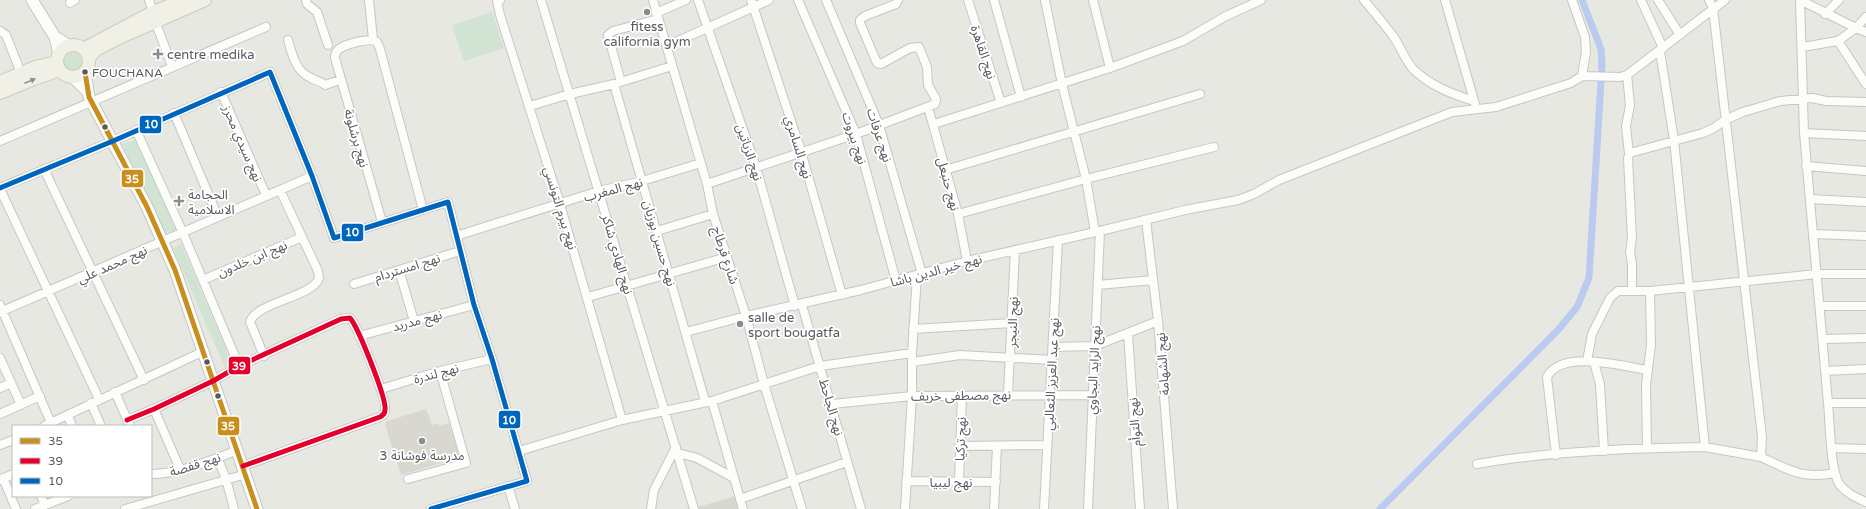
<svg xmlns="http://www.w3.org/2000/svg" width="1866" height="509" font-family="'Varela Round','Noto Sans Arabic',sans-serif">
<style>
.education{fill:#d8d8d1}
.green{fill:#d1e3d3}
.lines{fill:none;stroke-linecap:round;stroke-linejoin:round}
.canal{stroke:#bacbef;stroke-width:7}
.minor-casing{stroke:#c6c6c4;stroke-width:10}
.secondary-casing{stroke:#c5c5c4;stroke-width:13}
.primary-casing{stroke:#ceccb3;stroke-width:14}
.minor{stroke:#fcfcfb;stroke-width:8}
.secondary{stroke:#fcfcfb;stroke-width:11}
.primary{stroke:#f0f0e6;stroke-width:12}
.bus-1-casing{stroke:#fff;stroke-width:8}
.bus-2-casing{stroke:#fff;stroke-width:8}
.bus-3-casing{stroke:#fff;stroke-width:8}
.bus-1{stroke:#c88f1c;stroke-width:5}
.bus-2{stroke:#e4002b;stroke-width:5}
.bus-3{stroke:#0065bd;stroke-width:5}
.oneway{fill:#8e8e8e}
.poi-dot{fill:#8b8c8d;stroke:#fff;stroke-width:1.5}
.bus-dot{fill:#595a5f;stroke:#fff;stroke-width:1.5}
.labels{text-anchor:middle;stroke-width:3.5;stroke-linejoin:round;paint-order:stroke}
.bus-label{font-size:12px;fill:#595a5f;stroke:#fff;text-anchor:start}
.poi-label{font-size:13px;fill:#595a5f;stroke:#fff;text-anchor:start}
.street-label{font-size:13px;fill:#595a5f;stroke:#fff}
.line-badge{stroke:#fff;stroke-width:1.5}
.badge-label{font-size:11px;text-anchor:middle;font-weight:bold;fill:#fff}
</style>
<rect width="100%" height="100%" fill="#e8e8e2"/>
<path class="education" d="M426,409L432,425L438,423L440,426L449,423L458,451L460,450L461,457L401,475L385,424L387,421Z
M736,496L739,509H699L698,507Z"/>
<path class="green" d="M492,12L504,48L464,61L452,25Z
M60 62a11 11 0 1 1 22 0a11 11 0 1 1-22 0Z
M135,140L177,230L166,233L122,144Z
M181,244L232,363L225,368L173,248Z"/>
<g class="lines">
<path class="canal" d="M1380,509L1558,330L1577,307L1589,278L1602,65L1601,49L1582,0"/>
<defs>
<path id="minor" d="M149,0L153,12
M306,0L307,4L317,12L328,45
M369,0L373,39
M500,0L497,1L500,15L560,204L622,420
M541,0L694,509
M653,0L707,184L713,214L746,316L764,384L802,509
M698,0L756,167L795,306
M751,0L801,151L842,295
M798,0L856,134L896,281
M826,0L879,125L922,274
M968,0L1001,103
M994,0L1021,97
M1045,0L1062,84L1086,179L1095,232
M1093,0L1110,68
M1364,0C1374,12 1384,24 1393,36C1401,47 1405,61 1414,70C1431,86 1452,94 1474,101
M1445,0L1475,104
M1572,0L1585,37L1586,52L1582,76
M1641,0L1663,48
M1658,0L1680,35
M1800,0L1804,133L1828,403H1866
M1800,0L1856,28L1866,17
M70,3L75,0
M656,13L686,0
M1825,14L1839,0
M155,21L172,66
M0,31L6,35L21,73
M288,40C292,54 296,72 311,78C316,81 321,81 325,85L340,80
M1838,41L1866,84
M667,46L769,0
M1802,47L1838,41L1856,28L1866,32
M1660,51L1674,140L1705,447L1761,457L1762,437L1713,8L1709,0
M1627,75L1630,105L1626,126L1629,154
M621,82L608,35L613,31L658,19
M614,84L705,401
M221,92L266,195
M530,106L570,94L614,84L672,66
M928,107L958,214L967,261
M174,113L218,217
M934,124L1110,68L1183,41L1226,16L1261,0
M136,130L183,233L239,366
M1804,133L1866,136
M0,141L266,27
M1806,166L1866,171
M44,169L144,380
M945,170L1200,94
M707,184L856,134L935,104L936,99L928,85L927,67L919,47L910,48L881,64L877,63L860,23V20L865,16L896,4L898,0
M0,188L113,141L270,72L312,176L334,238L448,202L474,305L492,359L527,481L431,509
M0,189L99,399
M1810,199L1866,202
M958,214L1086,179L1214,147
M1146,220L1158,321L1173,509
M382,222L335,58C335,54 336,51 339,49C346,44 370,37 377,42L380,49L423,210
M657,231L713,214
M1814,234L1866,236
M456,236L599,191L642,181L701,163
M399,270L414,321
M203,280L302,237
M354,284L460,251
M1098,285L1153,280
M1632,291V264L1630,252L1632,238L1628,158L1630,153L1703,133L1714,128L1725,120L1743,112L1780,101L1812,98L1826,101L1866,102
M588,297L727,257
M0,305L51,423
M802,305L861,509
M1820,306H1866
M0,312L312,176
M913,329L1012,323
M686,332L746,316L861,290L967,261L1100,231L1185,210L1238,200L1254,194L1279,180L1452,112L1496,107L1571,83L1582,76L1620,77L1627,75L1725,0
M1128,334L1140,509
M359,336L474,305
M1823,339L1866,338
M1053,347L1095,346L1158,321
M264,356L250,322C256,302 313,297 319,278L318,271L280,190
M0,358L21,405
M1587,361L1592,334L1610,298L1618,291H1650L1817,274H1866
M912,362L960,355L1052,360
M1594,362L1600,384L1604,451
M1825,371L1866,369
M0,388L11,383
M381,389L440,371L492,359
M115,392L130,426
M1008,394L1015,250
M712,401L743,509
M91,403L101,426
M1828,403C1830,421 1830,472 1840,485C1847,494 1857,498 1866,502
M832,404L912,396L1092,395
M154,409L180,469
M0,414L40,396
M68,416L72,426
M127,420L154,409L213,381L239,366L341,319L350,318C358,327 387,399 385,410C385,414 383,415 380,417L243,466
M44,426L204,351
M0,445L13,440
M959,446L1046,445
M1647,448L1646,385L1651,345L1650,291
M1832,448L1866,449
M519,451L622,420L712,401L820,366L912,353
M678,453L697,458L734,478
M1556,455L1547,377C1561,349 1623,366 1647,370
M1761,457C1791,471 1802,479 1835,473
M218,459L226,479L234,509
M1477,464C1550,451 1631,448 1705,447
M151,474C180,474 211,460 238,450
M3,478L16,509
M408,479L466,463L440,371
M0,480L13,474
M906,481L996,482
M959,482L962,396
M508,486L515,509
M41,496L45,505
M740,499L847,462
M35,509L68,496
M125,509L246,474
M651,509L654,490L676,447
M905,509L912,396V353L917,275
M994,509L997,446
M1044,509L1058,240
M1088,509L1100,231"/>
<path id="secondary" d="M32,0L55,37L59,54
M55,37L70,46
M85,72L89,97L147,207L175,270L257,509
M73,77L88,92"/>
<path id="primary" d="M57 61a16 16 0 1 1 32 0a16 16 0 1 1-32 0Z
M83,49L153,12L184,0
M89,58L96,50L121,37L205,0
M0,82L35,67L57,62
M0,93L34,79L60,70"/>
</defs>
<use href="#minor" class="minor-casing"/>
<use href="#secondary" class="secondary-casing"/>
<use href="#primary" class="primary-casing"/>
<use href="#minor" class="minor"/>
<use href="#secondary" class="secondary"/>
<use href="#primary" class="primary"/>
<defs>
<path id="bus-1" d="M85,72L89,97L147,207L175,270L257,509"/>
<path id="bus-2" d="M127,420L154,409L213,381L239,366L341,319L350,318C358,327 387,399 385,410C385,414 383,415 380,417L243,466"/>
<path id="bus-3" d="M0,188L113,141L270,72L312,176L334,238L448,202L474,305L492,359L527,481L431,509"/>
</defs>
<use href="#bus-1" class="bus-1-casing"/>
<use href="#bus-2" class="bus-2-casing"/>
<use href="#bus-3" class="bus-3-casing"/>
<use href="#bus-1" class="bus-1"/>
<use href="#bus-2" class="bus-2"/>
<use href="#bus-3" class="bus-3"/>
</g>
<defs><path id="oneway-solid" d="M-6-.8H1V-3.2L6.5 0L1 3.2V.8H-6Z"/></defs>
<use class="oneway" href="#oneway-solid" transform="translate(30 81) rotate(-22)"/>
<g class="poi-dot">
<circle cx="647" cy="12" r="4"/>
<path d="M156 48h4v4h4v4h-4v4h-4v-4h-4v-4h4z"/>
<path d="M177 195h4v4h4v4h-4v4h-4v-4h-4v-4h4z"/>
<circle cx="740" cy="324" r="4"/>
<circle cx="422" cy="441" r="4"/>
</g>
<g class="bus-dot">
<circle cx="85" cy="72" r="3.5"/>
<circle cx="105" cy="127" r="3.5"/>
<circle cx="207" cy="362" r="3.5"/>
<circle cx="218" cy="396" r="3.5"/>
</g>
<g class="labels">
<g class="bus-label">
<text x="92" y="77">FOUCHANA</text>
</g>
<g class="poi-label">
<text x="647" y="31" text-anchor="middle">fitess<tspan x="647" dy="15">california gym</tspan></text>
<text x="167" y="59">centre medika</text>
<text x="188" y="199">الحجامة<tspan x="188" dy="15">الاسلامية</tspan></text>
<text x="748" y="322">salle de<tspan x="748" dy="15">sport bougatfa</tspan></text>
<text x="422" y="460" text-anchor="middle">مدرسة فوشانة 3</text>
</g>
<g class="street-label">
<text transform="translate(984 52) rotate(72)" y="5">نهج القاهرة</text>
<text transform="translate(880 135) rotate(72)" y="5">نهج عرفات</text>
<text transform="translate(357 138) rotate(74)" y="5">نهج برشلونة</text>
<text transform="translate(855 138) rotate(72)" y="5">نهج بيروت</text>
<text transform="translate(243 143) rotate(67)" y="5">نهج سيدي محرز</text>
<text transform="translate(799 147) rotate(73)" y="5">نهج السامري</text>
<text transform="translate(750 152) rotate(72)" y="5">نهج الزياتين</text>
<text transform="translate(949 184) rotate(75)" y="5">نهج حنبعل</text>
<text transform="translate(613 189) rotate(-15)" y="5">نهج المغرب</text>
<text transform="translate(561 208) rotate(73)" y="5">نهج بيرم التونسي</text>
<text transform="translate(660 243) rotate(74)" y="5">نهج حسين بوزيان</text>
<text transform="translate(618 254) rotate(74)" y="5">نهج الهادي شاكر</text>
<text transform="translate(726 255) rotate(72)" y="5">شارع قرطاج</text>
<text transform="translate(252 258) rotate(-23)" y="5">نهج ابن خلدون</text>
<text transform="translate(112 264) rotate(-24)" y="5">نهج محمد علي</text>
<text transform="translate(407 267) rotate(-17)" y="5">نهج امستردام</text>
<text transform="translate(936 270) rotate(-15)" y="5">نهج خير الدين باشا</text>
<text transform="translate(417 320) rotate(-15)" y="5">نهج مدريد</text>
<text transform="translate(1012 322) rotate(-88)" y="5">نهج النيجر</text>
<text transform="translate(1162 364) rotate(-94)" y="5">نهج الشهامة</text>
<text transform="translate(1093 370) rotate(-87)" y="5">نهج الرايد البجاوي</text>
<text transform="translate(436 373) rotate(-15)" y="5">نهج لندرة</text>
<text transform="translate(1051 374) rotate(-87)" y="5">نهج عبد العزيز الثعالبي</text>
<text transform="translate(961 395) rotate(-1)" y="5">نهج مصطفى خريف</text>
<text transform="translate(832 407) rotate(74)" y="5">نهج الجاحظ</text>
<text transform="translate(1134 422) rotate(-94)" y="5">نهج التوأم</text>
<text transform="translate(960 439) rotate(-88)" y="5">نهج تركيا</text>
<text transform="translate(195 464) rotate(-17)" y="5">نهج قفصة</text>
<text x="951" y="487">نهج ليبيا</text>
</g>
</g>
<g class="line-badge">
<rect x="139" y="115" width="23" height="19" rx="4" fill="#0065bd"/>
<rect x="121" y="169" width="23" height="19" rx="4" fill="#c88f1c"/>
<rect x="341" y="223" width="23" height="19" rx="4" fill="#0065bd"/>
<rect x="228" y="356" width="23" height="19" rx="4" fill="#e4002b"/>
<rect x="498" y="410" width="23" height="19" rx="4" fill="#0065bd"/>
<rect x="217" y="416" width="23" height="20" rx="4" fill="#c88f1c"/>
</g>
<g class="badge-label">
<text x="151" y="128">10</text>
<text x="132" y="183">35</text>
<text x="352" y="236">10</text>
<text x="239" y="370">39</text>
<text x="509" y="424">10</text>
<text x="228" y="430">35</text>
</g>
<rect x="12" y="425" width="140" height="72" fill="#ffffff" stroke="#bdbdbf"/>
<rect x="20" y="438" width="20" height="6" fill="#c88f1c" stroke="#bdbdbf"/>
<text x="48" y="445" font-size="12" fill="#595a5f">35</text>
<rect x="20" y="458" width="20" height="6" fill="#e4002b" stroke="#bdbdbf"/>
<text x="48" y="465" font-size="12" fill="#595a5f">39</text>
<rect x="20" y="478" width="20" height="6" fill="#0065bd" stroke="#bdbdbf"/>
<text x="48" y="485" font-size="12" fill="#595a5f">10</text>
</svg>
